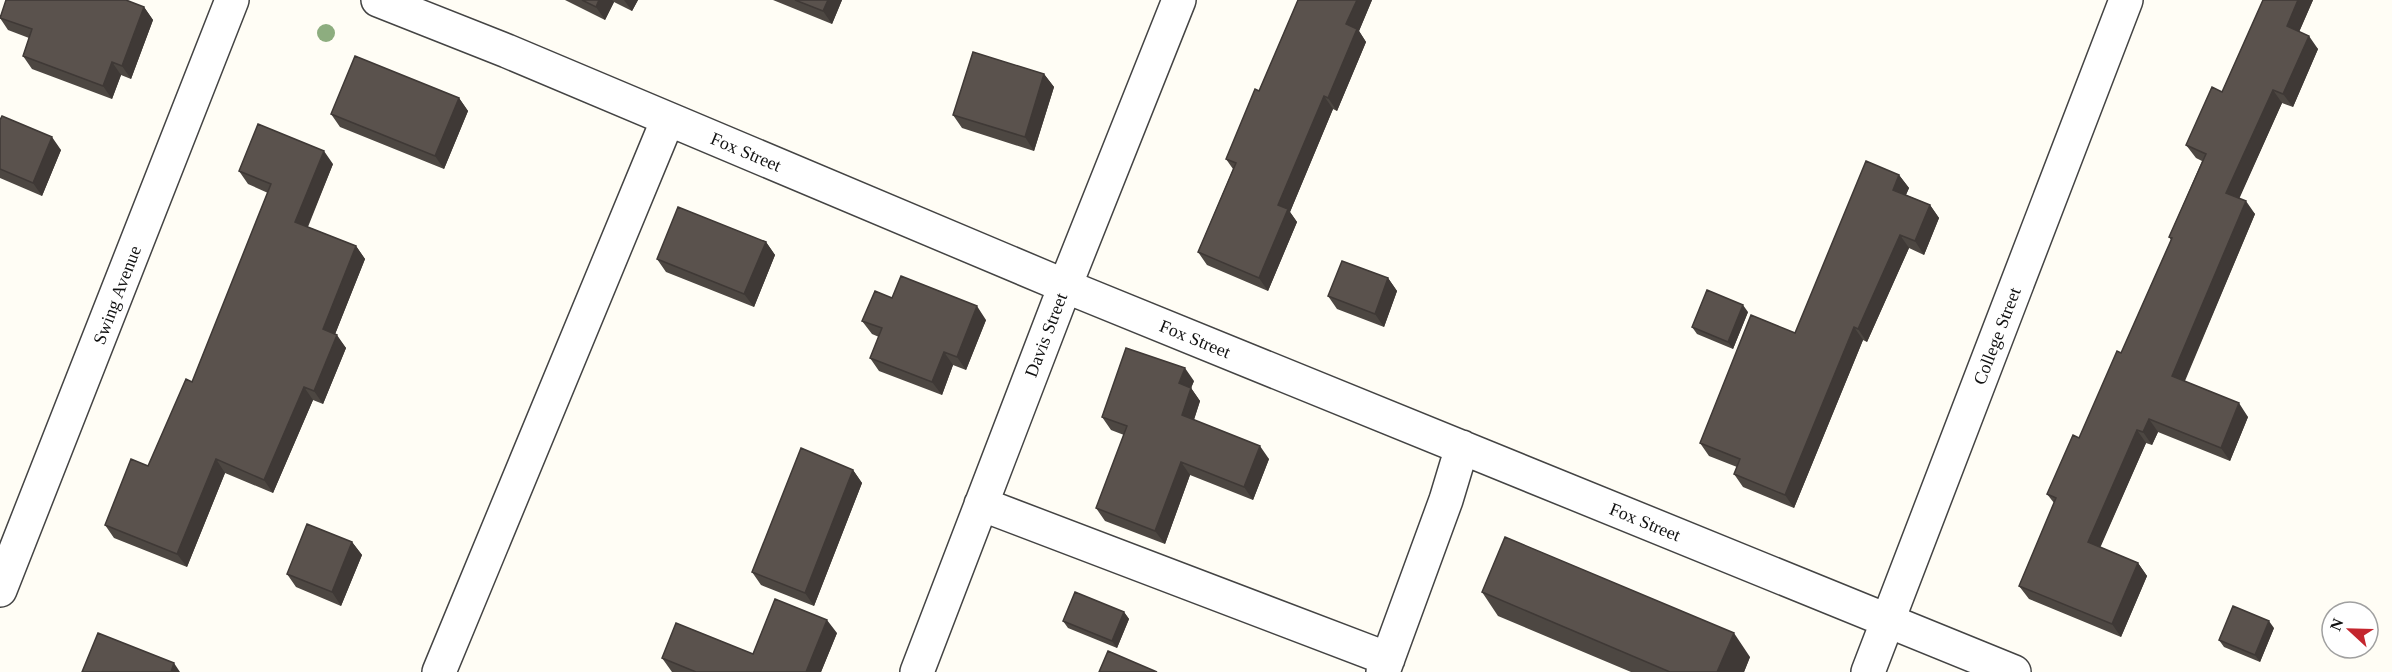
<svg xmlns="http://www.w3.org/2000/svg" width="2392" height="672" font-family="Georgia,serif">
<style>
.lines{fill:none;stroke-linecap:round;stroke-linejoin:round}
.minor-casing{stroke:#444;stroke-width:36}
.minor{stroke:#fff;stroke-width:33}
.tree{fill:#8dad7f}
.wall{fill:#4d4742}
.shaded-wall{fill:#3f3936}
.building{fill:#5a524d;stroke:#3f3936;stroke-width:1.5}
.labels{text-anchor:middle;stroke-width:6;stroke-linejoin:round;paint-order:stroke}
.street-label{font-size:18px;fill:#111;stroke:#fff}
</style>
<rect width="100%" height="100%" fill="#fffdf5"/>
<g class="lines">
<defs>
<path id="minor" d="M378,0L507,51L1065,286L2014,672
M981,504L1388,659
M0,590L232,0
M439,672L668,119
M917,672L1065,286L1179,0
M1383,672L1446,500L1462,447
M1868,672L2126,0"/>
</defs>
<use href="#minor" class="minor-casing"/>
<use href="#minor" class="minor"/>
</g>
<circle class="tree" cx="326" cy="33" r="9"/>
<path class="wall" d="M565,0H638L632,11L614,2L605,20Z
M773,0H842L832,24Z
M1298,0H1372L1359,31L1366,42L1337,111L1333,109L1290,212L1297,222L1268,291L1207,265L1198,252L1233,169L1226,159L1259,91Z
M2263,0H2313L2299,32L2318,49L2293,107L2282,103L2239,198L2255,214L2185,381L2248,417L2230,461L2158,432L2152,445L2146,443L2100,547L2138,563L2147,576L2121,637L2029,599L2019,586L2054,503L2047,494L2079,438L2121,353L2171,240L2169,237L2202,161L2196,158L2186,145L2222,92Z
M144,7L153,20L131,79L121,75L112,99L32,69L23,56L29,38L8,30L0,18V15Z
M1044,74L1054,87L1034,151L962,128L953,115Z
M459,98L468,111L444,169L340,127L331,114Z
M0,120L61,150L42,196L0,178Z
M333,164L308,227L356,246L365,259L335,334L346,348L323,404L313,400L273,493L225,473L187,567L114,538L105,525L148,466L192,382L268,193L248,184L239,171Z
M1899,175L1909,188L1906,195L1930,205L1939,218L1924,255L1909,248L1867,342L1863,340L1794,508L1743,487L1734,474L1737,467L1709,456L1700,443L1795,333Z
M766,242L775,255L754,307L666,272L657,259Z
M1388,278L1397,291L1384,327L1337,309L1328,296Z
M892,298L986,320L966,370L953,365L942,395L879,371L870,358L879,337L872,334L862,321Z
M1748,312L1733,349L1697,334L1692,327Z
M1194,381L1191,388L1200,401L1194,420L1269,459L1253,500L1190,475L1165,544L1105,521L1096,508L1124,435L1111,430L1102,417Z
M853,470L862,483L814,606L761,585L752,572Z
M352,542L362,555L341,606L296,587L287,574Z
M1482,592L1750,657L1744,672H1631L1498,616Z
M1124,612L1129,619L1117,648L1068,628L1063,621Z
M2274,628L2260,662L2224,647L2219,640Z
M837,633L821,672H672L662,658L753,654Z"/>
<path class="shaded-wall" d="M599,0H612L614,2L605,20L596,7Z
M624,0H638L632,11Z
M828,0H842L832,24L823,11Z
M1357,0H1372L1359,31L1366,42L1337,111L1328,98L1346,24Z
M2298,0H2313L2296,39L2287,26Z
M144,7L153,20L131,79L122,66Z
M2309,36L2318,49L2293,107L2283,94Z
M112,62L121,75L112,99L103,86Z
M1044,74L1054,87L1034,151L1025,137Z
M2273,90L2282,103L2236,206L2226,193Z
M1324,96L1333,109L1290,212L1297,222L1268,291L1259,278L1278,205Z
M459,98L468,111L444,169L435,156Z
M52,137L61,150L42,196L33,183Z
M324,151L333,164L304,235L295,222Z
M1899,175L1909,188L1902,203L1893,190Z
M2246,201L2255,214L2181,389L2172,376Z
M1930,205L1939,218L1924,255L1915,241Z
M1900,235L1909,248L1867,342L1858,329Z
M766,242L775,255L754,307L744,294Z
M356,246L365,259L332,342L323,329Z
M1388,278L1397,291L1384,327L1375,314Z
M1743,305L1748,312L1733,349L1728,342Z
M977,306L986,320L966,370L957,357Z
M1854,327L1863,340L1794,508L1785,495Z
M337,335L346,348L323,404L314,391Z
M944,352L953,365L942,395L932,382Z
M1185,368L1194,381L1191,388L1200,401L1191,428L1182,415L1179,383Z
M304,387L313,400L273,493L264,480Z
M2239,403L2248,417L2230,461L2221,448Z
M2149,419L2158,432L2152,445L2143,432Z
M2137,430L2146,443L2097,555L2088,542Z
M1260,446L1269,459L1253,500L1244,487Z
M216,459L225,473L187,567L177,554Z
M1181,462L1190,475L1165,544L1155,531Z
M853,470L862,483L814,606L805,593Z
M352,542L362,555L341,606L332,592Z
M2138,563L2147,576L2121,637L2112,624Z
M1124,612L1129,619L1117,648L1112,641Z
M827,620L837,633L821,672H806Z
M2269,621L2274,628L2260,662L2255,655Z
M1734,633L1750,657L1744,672H1717Z
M174,663L180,672H171Z"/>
<path class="building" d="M6,0H126L144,7L122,66L112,62L103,86L23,56L32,29L0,18Z
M582,0H599L596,7Z
M795,0H828L823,11Z
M1298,0H1357L1346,24L1357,29L1328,98L1324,96L1278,205L1288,209L1259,278L1198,252L1236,163L1226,159L1255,89L1259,91Z
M2263,0H2298L2287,26L2309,36L2283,94L2273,90L2226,193L2246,201L2172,376L2239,403L2221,448L2149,419L2143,432L2137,430L2088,542L2138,563L2112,624L2019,586L2056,498L2047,494L2073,435L2079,438L2117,351L2121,353L2172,238L2169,237L2206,154L2186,145L2212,87L2222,92Z
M973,52L1044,74L1025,137L953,115Z
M355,56L459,98L435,156L331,114Z
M2,116L52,137L33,183L0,169V120Z
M258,124L324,151L295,222L356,246L323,329L337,335L314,391L304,387L264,480L216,459L177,554L105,525L131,459L148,466L186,379L192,382L271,184L239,171Z
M1866,161L1899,175L1893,190L1930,205L1915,241L1900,235L1858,329L1854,327L1785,495L1734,474L1740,459L1700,443L1751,315L1795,333Z
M678,207L766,242L744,294L657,259Z
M1342,261L1388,278L1375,314L1328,296Z
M901,276L977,306L957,357L944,352L932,382L870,358L882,328L862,321L875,291L892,298Z
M1707,290L1743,305L1728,342L1692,327Z
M1126,348L1185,368L1179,383L1191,388L1182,415L1260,446L1244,487L1181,462L1155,531L1096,508L1127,426L1102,417Z
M801,448L853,470L805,593L752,572Z
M307,524L352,542L332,592L287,574Z
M1505,537L1734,633L1717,672H1670L1482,592Z
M1075,592L1124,612L1112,641L1063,621Z
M775,599L827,620L806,672H696L662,658L676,623L753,654Z
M2233,606L2269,621L2255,655L2219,640Z
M98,633L174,663L171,672H82Z
M1108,651L1157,672H1099Z"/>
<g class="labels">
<g class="street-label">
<text transform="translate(746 152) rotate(23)" y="6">Fox Street</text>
<text transform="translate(117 295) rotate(-69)" y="6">Swing Avenue</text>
<text transform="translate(1046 335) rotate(-69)" y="6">Davis Street</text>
<text transform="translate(1997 336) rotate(-69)" y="6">College Street</text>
<text transform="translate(1195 339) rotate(22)" y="6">Fox Street</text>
<text transform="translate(1645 522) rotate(22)" y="6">Fox Street</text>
</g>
</g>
<g transform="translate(2350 630) rotate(292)"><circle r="28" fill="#ffffff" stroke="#a0a0a0" stroke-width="1.5"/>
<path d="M0-4.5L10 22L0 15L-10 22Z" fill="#c4262e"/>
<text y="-9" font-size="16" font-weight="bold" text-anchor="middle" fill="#111111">N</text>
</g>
</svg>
